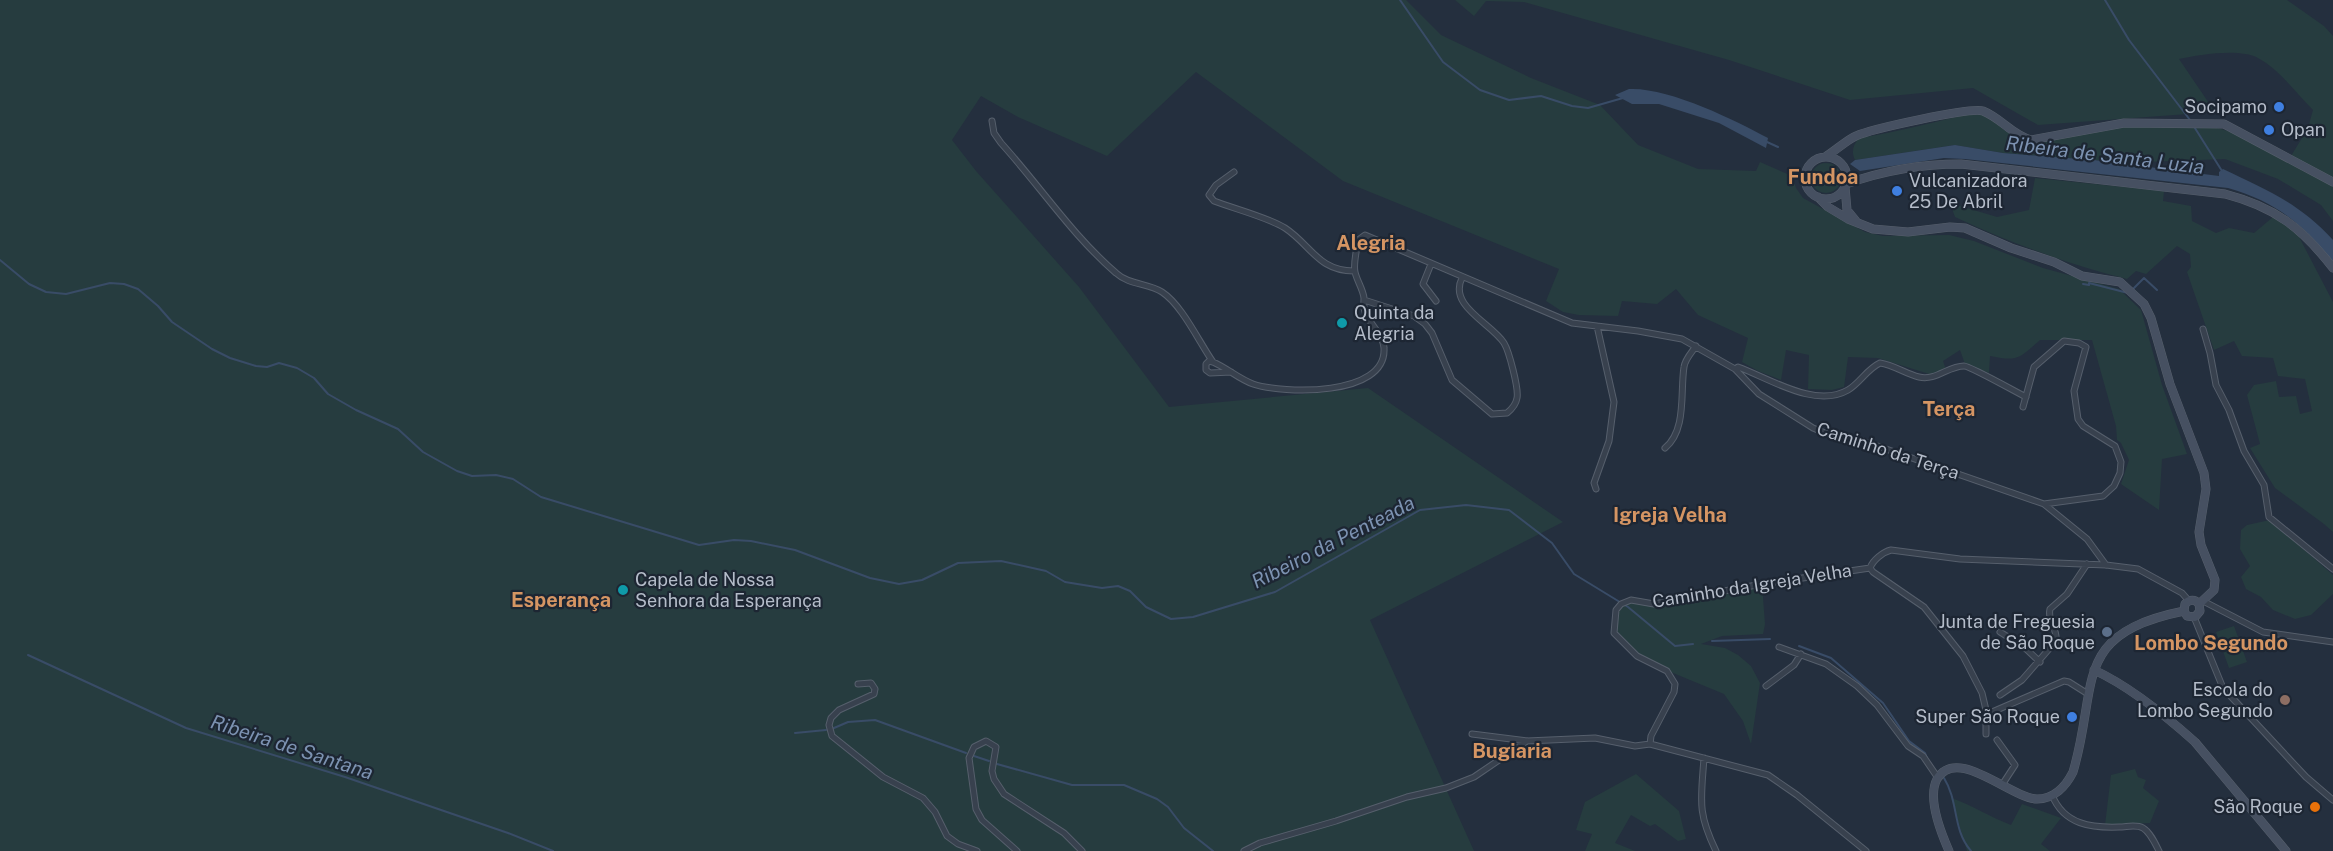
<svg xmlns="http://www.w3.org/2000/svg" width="2333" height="851" font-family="'Public Sans',sans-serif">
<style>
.green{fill:#263c3f}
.water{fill:#394c67}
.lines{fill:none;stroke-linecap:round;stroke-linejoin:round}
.stream{stroke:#394c67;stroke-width:2}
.street-casing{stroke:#565f6c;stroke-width:7}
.secondary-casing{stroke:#565f6c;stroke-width:9}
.street{stroke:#38414e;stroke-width:5}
.secondary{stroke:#465061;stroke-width:8}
.shop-dot{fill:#3f7fe0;stroke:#1d2633;stroke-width:2}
.culture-dot{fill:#0f9aa8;stroke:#1d2633;stroke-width:2}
.service-dot{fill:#5c6f8a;stroke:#1d2633;stroke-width:2}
.education-dot{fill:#8d6e63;stroke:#1d2633;stroke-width:2}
.food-dot{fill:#e8710a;stroke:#1d2633;stroke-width:2}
.labels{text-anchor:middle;stroke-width:4.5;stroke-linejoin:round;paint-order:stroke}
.poi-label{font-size:18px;fill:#b4bcc9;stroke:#1d2633;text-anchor:end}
.street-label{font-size:18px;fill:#b4bcc9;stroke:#1d2633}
.water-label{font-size:20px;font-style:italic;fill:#7c92b1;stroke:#1d2633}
.neighbourhood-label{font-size:20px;font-weight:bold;fill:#d59563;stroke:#1d2633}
</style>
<rect width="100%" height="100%" fill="#242f3e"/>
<path class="green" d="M0,0H1406L1441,35L1531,78L1600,105L1638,145L1698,169L1756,171L1760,162L1792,176L1796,188L1803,198L1865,232L1883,236L1949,235L1974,241L2043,268L2119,289L2141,310L2162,385L2187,454L2162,459L2159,510L2121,484L2129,460L2121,443L2117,440L2116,426L2092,340H2040C2019,358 2019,362 1990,356L1989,373L1965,364L1960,350L1943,361L1946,370L1929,374L1878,358L1848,357L1844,387L1832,390L1808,389L1809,355L1786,350L1781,380L1758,371L1742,362L1748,338L1698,315L1676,289L1657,304L1622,301L1618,316L1579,315L1563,312L1546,301L1559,269L1343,181L1196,72L1107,156L1018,117L981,96L952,140L976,171L1079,287L1169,407L1368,388L1563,522L1370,620L1474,851H0Z
M1455,0H2287L2324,26L2333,36V221L2321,205L2278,179L2225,159L2144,162L2142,167L2096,160L2003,153L1955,145L1855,160C1851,152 1853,145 1859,138C1900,132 1939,120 1980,112L2017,139L2031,144L2131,125L2214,127L2242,135L2288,161L2308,128L2313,110C2296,93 2280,70 2258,58C2239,48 2199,55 2179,59L2215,112L2038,125L1973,88L1850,100L1729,60L1524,2L1486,1L1474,16Z
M1811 178a15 15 0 1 1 30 0a15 15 0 1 1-30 0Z
M2035,178L2164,191L2163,201L2191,206L2192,221L2216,233L2229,228L2254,233L2273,217L2297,233L2333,302V532L2324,524L2275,488L2250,448L2260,444L2247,395L2254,385L2276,381L2279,397L2296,396L2300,414L2312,411L2305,379L2278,376L2273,358L2242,356L2234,341L2214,350L2187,272L2191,267L2190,254L2177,246L2146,274L2136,271L2127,279C2067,264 2011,243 1955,217L1950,203L1997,217L2029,210Z
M2270,520L2333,575V594L2311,615L2295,619L2273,610L2261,597L2246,589L2241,577L2250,566L2240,549L2241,530L2247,525Z
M1762,584L1765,624L1763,634L1722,636L1701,644L1725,648L1738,655L1751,666L1760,683L1751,744L1743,721L1724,694L1644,661L1614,633L1616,610L1631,600L1654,604Z
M2234,626L2247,662L2229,668L2216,632Z
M2135,769L2138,777L2146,780L2143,788L2159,801L2150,823L2105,825L2111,775Z
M1636,774L1679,811L1686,839L1678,841L1655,824L1650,826L1631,815L1615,843L1635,851H1585L1592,834L1576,830L1585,802Z
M1951,798C1972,805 1990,817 2011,825L2022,804L2061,818L2041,844L2050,851H1967Z"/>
<path class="water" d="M1629,89C1668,87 1735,120 1768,138L1766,148L1719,123L1659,104H1632L1615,95Z
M1955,145L2003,153L2094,160L2219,176V172L2223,169C2267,190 2299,203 2333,240V262C2302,224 2277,202 2228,188L1965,159L1944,158L1860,171L1850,164L1855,160Z"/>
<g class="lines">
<path class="stream" d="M1400,0L1443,62L1480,90L1509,100L1541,96L1572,106L1588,108L1623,98
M2105,0L2129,40L2190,120
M2193,125L2222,171
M1767,142L1778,147
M0,260L29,284L46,292L66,294L110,283L124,284L138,289L158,306L172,322L212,349L230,358L256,366L267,367L279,363L297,368L314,378L328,394L356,410L398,429L423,452L457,471L472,476L496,475L513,479L541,497L699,545L734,540L751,541L795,550L870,578L899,584L922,580L958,563L1001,561L1046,571L1065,582L1102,588L1118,586L1130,591L1146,607L1171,619L1193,617L1275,592L1420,510L1466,505L1509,510L1552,543L1574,574L1628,607L1675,646L1693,644
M2083,284L2089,285V283L2128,293
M2132,290L2144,278L2157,290
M1712,641L1770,639
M1799,646L1831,658L1883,703L1909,741L1925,753L1927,758
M28,655L186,728L345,777L508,833L553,851
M834,728L848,722L875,720L966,753
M795,733L826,730
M974,756L989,761
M997,764L1072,785H1124L1157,799L1168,807L1184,828L1213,851
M1944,778C1959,802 1952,829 1971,851"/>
<defs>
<path id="street" d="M992,121L994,133L1001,143C1040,186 1072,235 1116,273C1129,285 1148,283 1162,292C1182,305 1199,342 1213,362
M1234,172L1216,185L1209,195L1214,201C1232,208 1270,218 1285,228C1311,245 1318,271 1354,271
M1431,264L1423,284L1436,301
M1364,300L1414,316L1425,324L1432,333L1452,380L1492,414L1507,413C1512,409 1516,404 1517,398C1519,389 1509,351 1504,343C1491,323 1448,306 1462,278
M2203,329L2210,353L2216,385L2229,410L2244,451L2264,485L2269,517L2333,569
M1735,369L1738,367C1769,378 1815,409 1848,390C1860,383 1867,369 1880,363C1894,365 1906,374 1919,377C1936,381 1948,366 1964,366C1970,366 2016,392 2026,397
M1231,372L1210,373L1206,370V364L1209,361L1213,362C1227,368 1239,379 1253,384C1283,394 1387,397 1384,348C1384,336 1369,323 1365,312C1363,307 1364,303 1364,298C1363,289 1357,281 1355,272C1353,263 1357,250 1358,240L1365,235L1572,323L1638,331L1682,339L1735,369L1759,394L1813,428L1825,433L1863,441L2044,504L2087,539L2106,565
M2023,407L2034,367L2064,341L2079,343L2086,347L2074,391L2078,419L2083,426L2115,446L2121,462L2120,473L2114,486L2103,496L2044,504
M1665,448C1687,430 1680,392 1684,367C1685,359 1692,352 1696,346
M1596,489L1594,483L1609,441L1614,402L1597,326
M1870,568L1873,572L1924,607L1963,656L1982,693L1986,710V734
M2203,601L2263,632L2333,642
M2194,617L2223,688L2306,777L2333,800
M2000,632L2024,647L2040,662
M1779,647L1826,664L1857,686L1877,705L1908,746L1923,756L1938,778
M858,684L871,683L875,689L874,694L839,710L831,718L829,725L832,736L883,777L923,798L935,812L947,836L958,844L977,851
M1766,686L1794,665L1801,654
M2000,695L2022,680L2056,641C2058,629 2047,621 2050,609L2067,594L2087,564
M1986,710L1992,712L2064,681L2069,682L2088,694
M1472,734L1527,741L1595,738L1635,746L1650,744L1768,775L1797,795L1866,851
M1997,740L2015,765L2002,785
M1650,744L1651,736L1674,692L1675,684L1667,671L1637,656L1614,633L1616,610L1621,604L1631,600L1654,604L1762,584L1870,568C1873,560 1883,552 1891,550L1960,559L2106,565L2138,569L2182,593L2189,601
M1704,758C1701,800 1697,812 1716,851
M2052,795C2064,825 2092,828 2119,827C2127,827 2136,824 2143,828C2150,832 2155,843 2159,851
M1017,851L982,820L976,809L969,758L974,747L986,741L996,747L992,771L994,779L1004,794L1064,833L1082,851
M1244,851L1260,843L1336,821L1407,797L1446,788L1474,777L1527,741"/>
<path id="secondary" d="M1805 178a21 21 0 1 1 42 0a21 21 0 1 1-42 0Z
M1825,157C1835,151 1848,139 1856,136C1871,129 1971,107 1983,111C2001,118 2012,135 2031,140L2124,123L2224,124L2333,182
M1846,184C1882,171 1923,164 1961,164L2225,194C2275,207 2302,228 2333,268
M1845,187L1847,210L1856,221
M1818,197L1828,207L1848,219L1873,229L1908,232L1950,227L1965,228L2011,248L2054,262L2082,276L2120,282L2144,304L2151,318L2170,384L2204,473L2206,489L2199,532L2201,545L2215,580L2214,590L2199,604
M2184,611L2187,616L2195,617L2200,611L2199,604
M2184,611L2185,604C2190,599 2195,599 2199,604
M2094,670C2129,686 2166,716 2195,742L2286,851
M1949,851C1941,833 1927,798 1937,779C1957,745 2010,798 2037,799C2054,799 2066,786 2073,772C2099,685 2070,634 2184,611"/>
</defs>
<use href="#street" class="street-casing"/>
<use href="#secondary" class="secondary-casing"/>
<use href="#street" class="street"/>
<use href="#secondary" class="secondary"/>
</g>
<g class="shop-dot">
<circle cx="2279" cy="107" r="6"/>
<circle cx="2269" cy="130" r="6"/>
<circle cx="1897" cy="191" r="6"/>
<circle cx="2072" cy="717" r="6"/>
</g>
<g class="culture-dot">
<circle cx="1342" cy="323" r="6"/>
<circle cx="623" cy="590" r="6"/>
</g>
<circle class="service-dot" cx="2107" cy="632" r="6"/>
<circle class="education-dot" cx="2285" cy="700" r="6"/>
<circle class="food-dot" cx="2315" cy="807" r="6"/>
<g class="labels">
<g class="poi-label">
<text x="2267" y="113">Socipamo</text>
<text x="2281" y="136" text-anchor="start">Opan</text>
<text x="1909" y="187" text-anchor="start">Vulcanizadora<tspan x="1909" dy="21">25 De Abril</tspan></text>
<text x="1354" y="319" text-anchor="start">Quinta da<tspan x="1354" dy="21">Alegria</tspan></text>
<text x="635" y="586" text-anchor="start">Capela de Nossa<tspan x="635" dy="21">Senhora da Esperança</tspan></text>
<text x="2095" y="628">Junta de Freguesia<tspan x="2095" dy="21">de São Roque</tspan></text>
<text x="2273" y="696">Escola do<tspan x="2273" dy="21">Lombo Segundo</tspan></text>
<text x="2060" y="723">Super São Roque</text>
<text x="2303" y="813">São Roque</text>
</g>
<g class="street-label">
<text transform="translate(1888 451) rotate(18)" y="6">Caminho da Terça</text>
<text transform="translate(1752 586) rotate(-9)" y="6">Caminho da Igreja Velha</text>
</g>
<g class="water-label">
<text transform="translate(2105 155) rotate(7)" y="7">Ribeira de Santa Luzia</text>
<text transform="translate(1333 542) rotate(-27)" y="7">Ribeiro da Penteada</text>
<text transform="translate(292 747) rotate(18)" y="7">Ribeira de Santana</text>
</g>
<g class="neighbourhood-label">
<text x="1823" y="184">Fundoa</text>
<text x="1371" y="250">Alegria</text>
<text x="1949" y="416">Terça</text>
<text x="1670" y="522">Igreja Velha</text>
<text x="561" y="607">Esperança</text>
<text x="2211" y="650">Lombo Segundo</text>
<text x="1512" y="758">Bugiaria</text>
</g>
</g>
</svg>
